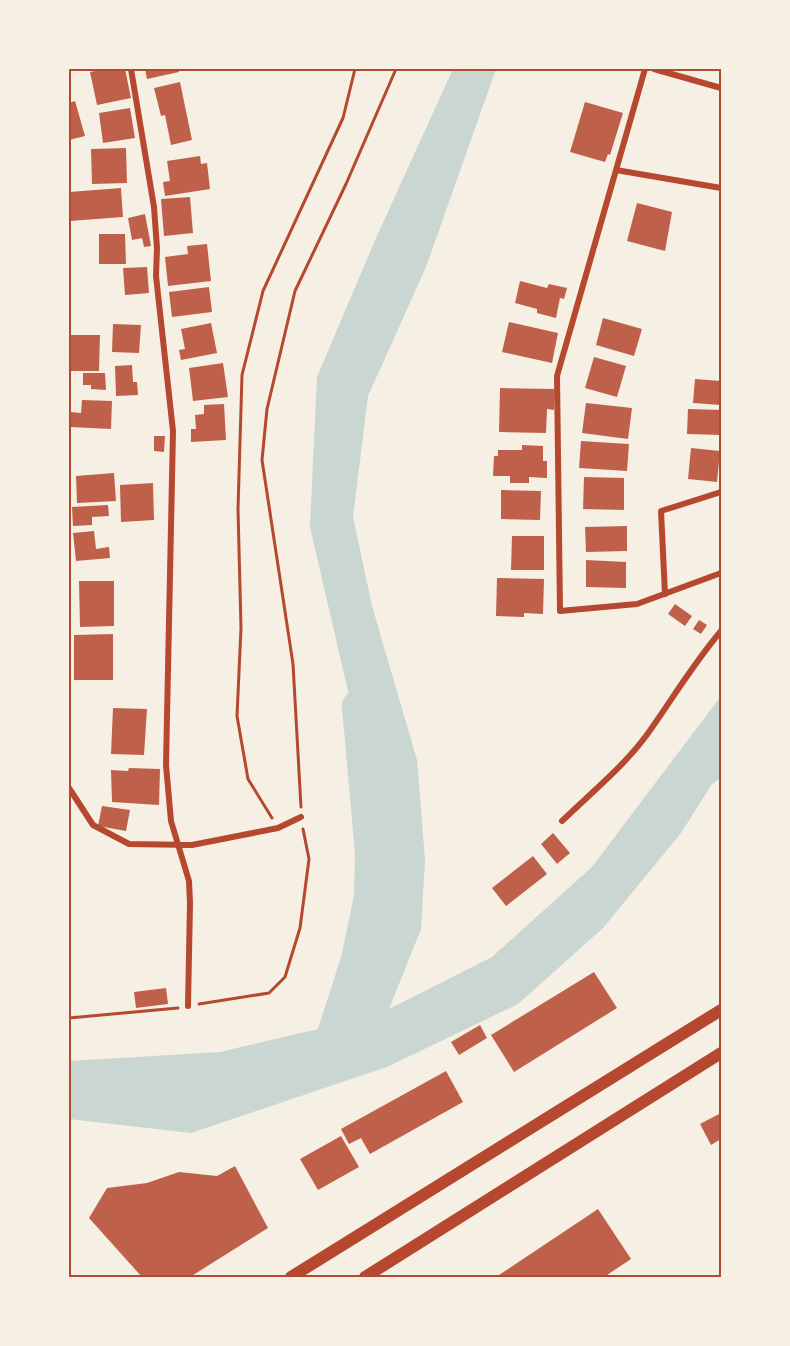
<svg xmlns="http://www.w3.org/2000/svg" width="790" height="1346" font-family="'Alegreya Sans',sans-serif">
<style>
.water{fill:#c9d6d2}
.lines{fill:none;stroke-linecap:round;stroke-linejoin:round}
.river{stroke:#c9d6d2;stroke-width:32}
.building{fill:#bf614a}
.path{stroke:#b5482f;stroke-width:3}
.minor{stroke:#b5482f;stroke-width:6}
.trunk{stroke:#b5482f;stroke-width:12}
.neatline{fill:none;stroke:#b5482f;stroke-width:2}
</style>
<rect width="100%" height="100%" fill="#f6efe4"/>
<path class="water" d="M453,69H496L426,267L368,396L353,517L372,606L417,760L425,859L421,929L389,1009L492,957L592,867L721,696V778L712,784L681,833L603,928L518,1004L387,1067L191,1133L69,1119V1061L220,1052L335,1025L359,993L374,929L383,842L310,527L317,377L376,238Z"/>
<g class="lines">
<path class="river" d="M326,1056L357,960L370,897L371,854L358,706"/>
</g>
<path class="building" d="M105,69H125L131,98L97,105L90,72Z
M145,69H178L179,72L147,79Z
M180,82L192,140L171,145L165,115L161,116L154,88Z
M75,101L85,136L69,140V103Z
M585,102L623,113L610,155L608,154L605,162L570,152Z
M130,108L135,138L103,143L99,113Z
M126,148L127,183L92,184L91,149Z
M200,156L201,164L207,163L210,189L165,196L163,182L170,181L167,161Z
M121,188L123,217L70,221L69,192Z
M190,197L193,233L164,236L161,199Z
M637,203L672,212L665,251L627,241Z
M145,214L151,246L144,247L142,238L132,240L128,218Z
M99,234H125L126,264H99Z
M207,244L211,281L168,286L165,257L188,254L187,246Z
M147,267L149,293L125,295L123,268Z
M520,281L547,288L549,284L567,288L564,299L560,298L556,318L537,313V309L515,303Z
M209,287L212,312L172,317L169,292Z
M603,318L642,329L634,356L596,345Z
M509,322L558,333L552,363L502,352Z
M211,323L217,353L181,360L179,350L185,349L181,329Z
M113,324L141,325L139,353L112,352Z
M69,335H100L99,371H69Z
M594,357L626,366L617,397L585,388Z
M223,363L228,397L193,401L189,368Z
M132,365L133,382H137L138,395L116,396L115,366Z
M83,373H105L106,390L91,389V385H83Z
M695,379L721,381V405L693,403Z
M500,388L555,389L554,410L547,409L546,433L499,432Z
M82,400L112,401L111,429L70,427L71,412L81,413Z
M586,403L632,408L628,439L582,433Z
M224,404L226,440L191,442V429H196L195,415L204,414V405Z
M688,409L721,410V435L687,434Z
M154,436H165L164,452L154,451Z
M581,441L629,444L627,471L579,468Z
M522,445L543,446V461H547V478L529,477V483H510V476H493L494,456H498V450H522Z
M691,448L720,451L717,482L688,479Z
M114,473L116,501L77,503L76,476Z
M584,477L624,478V510L583,509Z
M153,483L154,520L121,522L120,485Z
M501,490L541,491L540,520L501,519Z
M108,505L109,516L92,517V525L73,526L72,507Z
M627,526V551L586,552L585,527Z
M94,531L96,549L109,547L110,558L76,561L73,533Z
M512,536H544V570H511Z
M586,560L626,562V588L586,587Z
M497,578L544,579L543,614L524,613V617L496,616Z
M79,581H114V626L80,627Z
M675,604L692,616L685,626L668,614Z
M699,620L707,625L701,634L693,629Z
M113,634V680H74V635Z
M113,708L147,709L144,755L111,754Z
M129,768L160,769L159,805L112,802L111,770L128,771Z
M102,806L130,810L126,831L98,826Z
M553,833L570,853L557,864L541,844Z
M533,856L547,874L506,906L492,888Z
M594,972L617,1008L514,1072L491,1035Z
M166,988L168,1004L136,1008L134,992Z
M480,1025L487,1038L459,1055L451,1042Z
M446,1071L463,1102L370,1154L361,1138L349,1144L341,1129Z
M721,1113V1139L711,1145L700,1124Z
M341,1136L359,1167L318,1190L300,1159Z
M235,1166L268,1228L190,1277H142L89,1218L107,1188L147,1183L179,1172L217,1176Z
M598,1209L631,1259L604,1277H496Z"/>
<g class="lines">
<path class="path" d="M301,807L293,664L262,460L267,409L295,291L346,184L396,69
M272,818L248,779L237,716L241,628L238,509L242,375L263,291L343,118L355,69
M199,1004L269,993L285,977L300,928L309,859L303,829
M69,1018L178,1008"/>
<path class="minor" d="M131,69L154,207L157,248L156,276L173,431L166,765L171,821L189,881L190,903L188,1006
M645,69L557,376L560,611L637,604L721,573
M654,69L721,88
M616,170L721,188
M665,594L661,511L721,492
M69,788L93,825L129,844L192,845L278,828L301,817
M562,821C591,793 622,768 646,736C671,701 693,664 721,631"/>
<path class="trunk" d="M291,1277L721,1010
M365,1277L721,1053"/>
</g>
<rect width="790" height="1346" fill="none" stroke="#f6efe4" stroke-width="141"/>
<rect x="70" y="70" width="650" height="1206" class="neatline"/>
</svg>
